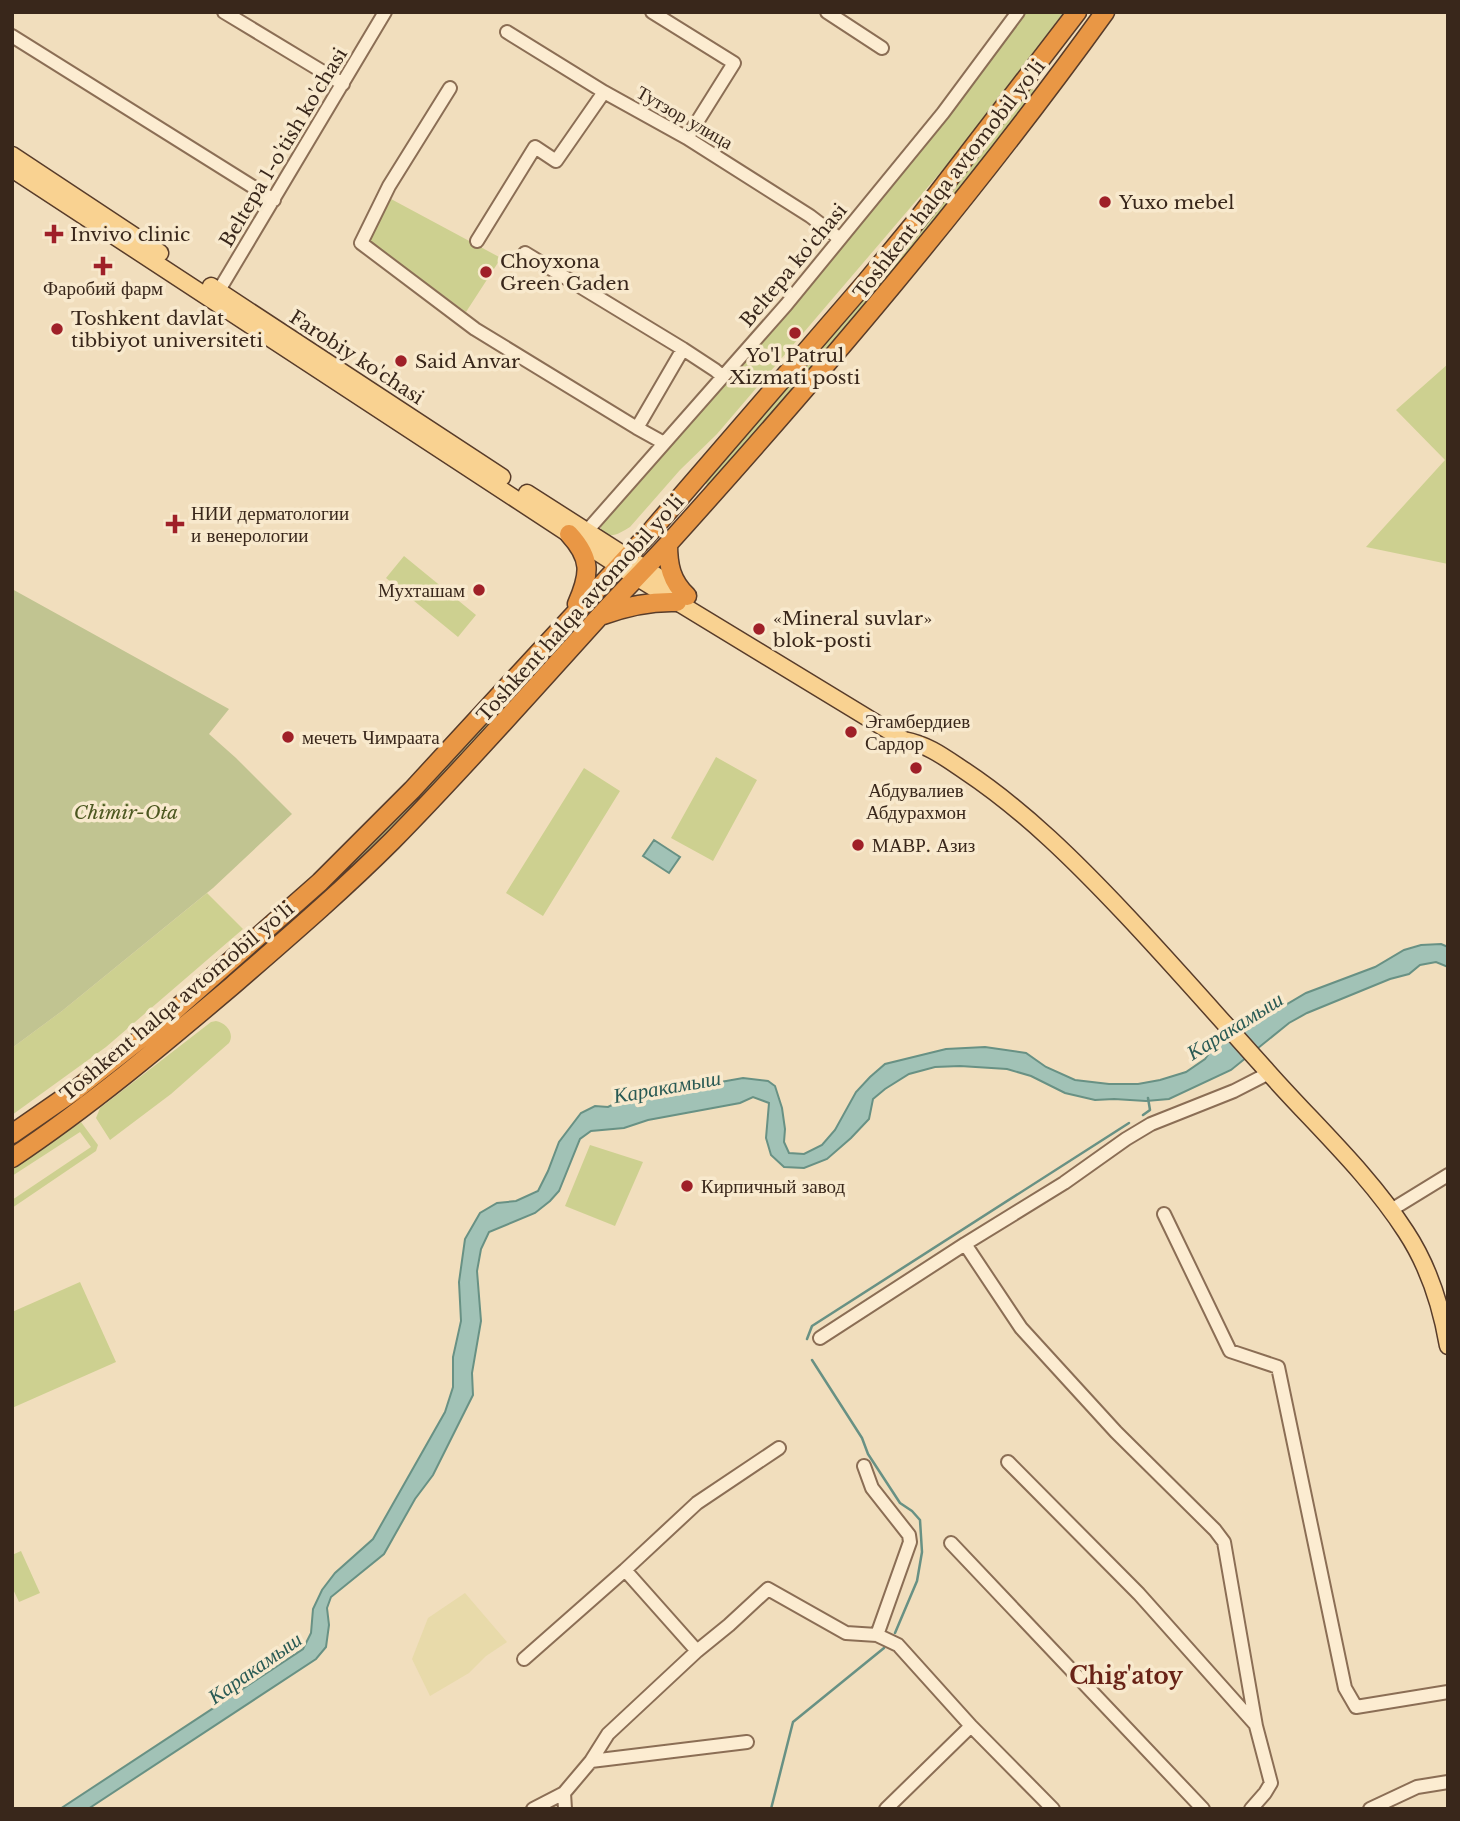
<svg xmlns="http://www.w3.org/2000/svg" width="1460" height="1821" font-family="'Libre Baskerville',serif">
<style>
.farmland{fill:#e8daaa}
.green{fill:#cdd090}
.cemetery{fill:#c1c491}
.water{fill:#a1c2b6;stroke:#689184;stroke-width:2}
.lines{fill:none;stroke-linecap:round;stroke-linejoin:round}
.stream{stroke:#689184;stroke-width:2.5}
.minor-casing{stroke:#8b6e55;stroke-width:16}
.major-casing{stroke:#583c2a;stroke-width:19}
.highway-casing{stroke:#583c2a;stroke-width:21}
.minor{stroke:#fcecd1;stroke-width:12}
.major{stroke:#f9d291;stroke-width:16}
.highway{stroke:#e99745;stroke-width:18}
.poi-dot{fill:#9f2028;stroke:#f8e9cd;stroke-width:2.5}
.labels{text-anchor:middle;stroke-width:7;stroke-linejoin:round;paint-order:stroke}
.street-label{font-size:19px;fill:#39271b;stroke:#f8e9cd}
.poi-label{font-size:19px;fill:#39271b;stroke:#f8e9cd;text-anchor:start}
.park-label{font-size:19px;font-style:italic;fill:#4c5720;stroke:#f8e9cd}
.water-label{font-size:21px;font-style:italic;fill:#295a54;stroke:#f8e9cd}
.quarter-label{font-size:23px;font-weight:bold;fill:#692317;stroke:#f8e9cd}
</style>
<rect width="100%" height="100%" fill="#f1debd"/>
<path class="farmland" d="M465,1593L507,1642L486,1656L469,1673L430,1696L412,1659L428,1618Z"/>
<path class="green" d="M1026,12H1064L945,167L717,434L680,470L630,527C620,533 612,539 601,532V523C701,415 797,304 890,189C936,131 981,71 1026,12Z
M1031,88L1036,92C1003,133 971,176 938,217C844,334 743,447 642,558L707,486L706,483C817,353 928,224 1031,88Z
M391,199L501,258L466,312L368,240Z
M1448,364V564L1366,547L1445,460L1396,410Z
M404,556L476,615L458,637L386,578Z
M602,595L552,651L528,683L422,800L292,927L70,1110L66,1105L289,921L368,848L419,796Z
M716,757L757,780L713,861L671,838Z
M584,768L620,791L543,916L506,893Z
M207,893L243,929L106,1047L12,1115V1048L62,1011Z
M216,1021C226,1023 235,1033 229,1043L171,1094L110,1140L96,1118L100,1108L211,1022Z
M81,1122L98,1145L96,1151L12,1208V1200L91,1147L80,1132L12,1176V1168Z
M590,1145L643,1162L615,1226L565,1206Z
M80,1282L116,1362L12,1408V1312Z
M21,1551L40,1593L19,1602L12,1587V1555Z"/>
<path class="cemetery" d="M12,589L229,709L209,734L236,758L292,814L213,888L62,1011L12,1048Z"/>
<path class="water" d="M654,840L680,857L669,873L643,856Z
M1441,944L1448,947V967L1436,962L1420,965L1409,974L1390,979L1307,1013L1289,1023L1231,1070L1169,1099L1146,1101L1114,1099L1095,1100L1065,1093L1031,1076L1007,1069L960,1066L935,1067L909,1074L885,1089L873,1099L869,1119L851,1138L827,1159L804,1168L784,1167L771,1155L766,1138L769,1103L753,1097L740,1103L648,1120L624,1128L591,1131L580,1139L559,1191L550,1201L535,1213L489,1232L481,1249L477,1271L481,1321L472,1373L473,1395L433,1475L415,1499L384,1554L331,1597L327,1608L329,1625L326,1647L316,1659L88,1809H60L303,1649L311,1633L313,1609L322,1590L335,1573L373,1539L445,1412L453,1387V1357L461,1321L459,1282L465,1239L480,1213L497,1203L516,1201L538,1191L548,1171L559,1142L581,1113L595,1106L608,1107L630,1096L679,1093L697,1089L715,1083L743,1078L768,1081L775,1086L782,1108L785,1129L784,1142L789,1153L804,1154L822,1145L835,1130L856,1092L870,1077L885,1064L946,1049L985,1047L1026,1053L1046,1067L1075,1080L1109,1084H1138L1160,1080L1186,1072L1205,1059L1215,1045L1250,1021L1282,1007L1306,993L1375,967L1404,950L1421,945Z"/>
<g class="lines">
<path class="stream" d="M1143,1115L1150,1110L1148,1098
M807,1339L812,1326L1129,1123
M812,1360L862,1438L868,1454L900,1503L912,1511L920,1520L922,1552L917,1581L895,1633
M771,1809L793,1722L884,1648"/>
<defs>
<path id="minor" d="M224,12L343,84
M652,12L734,63L687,138
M827,12L882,48
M507,32L604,92L687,138L810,216L840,239
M12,36L274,200
M450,88L389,186L361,243L475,329L637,428L664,443
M477,241L535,147L556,161L604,92
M525,253L683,349L715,370L723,377
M215,297L385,12
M637,428L683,349
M586,532L786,305L943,113L1018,12
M1391,1210L1448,1175
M1164,1214L1230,1351L1278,1367L1345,1688L1356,1707L1448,1692
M965,1244L1021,1328L1116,1432L1215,1530L1224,1542L1256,1726L1271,1783L1265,1793L1251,1809
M820,1338L965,1244L1064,1183L1126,1139L1151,1124L1234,1091L1269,1073
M1008,1462L1139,1594L1255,1724
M864,1466L872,1488L909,1535L910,1542L877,1635
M951,1543L1203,1809
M625,1570L697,1651
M524,1659L625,1570L697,1503L779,1448
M591,1761L747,1742
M564,1793L565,1809
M533,1809L564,1793L591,1761L608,1734L697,1651L729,1625L768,1589L846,1633L877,1635L898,1645L971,1726L1053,1809
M886,1809L971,1726
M1370,1809L1417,1787L1448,1782"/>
<path id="major" d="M12,155L160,253
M12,169L569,534L636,577L904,740C929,745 944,757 965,771C1025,811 1077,863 1126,915C1175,967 1221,1020 1268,1072C1315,1125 1368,1173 1406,1232C1429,1267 1441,1305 1448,1346
M211,286L502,477
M527,493L685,594"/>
<path id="highway" d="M569,534C592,559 590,574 577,604
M668,544C668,565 671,581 687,596
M603,615C628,606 650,601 677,602
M12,1134L77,1089L157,1026L320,882L412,790L652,530L866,282L918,219L1077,12
M12,1158C90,1106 161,1046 232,986C286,939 341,892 392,841C463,769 530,693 598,618C621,593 646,568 669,543C822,373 971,198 1105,12"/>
</defs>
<use href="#minor" class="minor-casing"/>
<use href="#major" class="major-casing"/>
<use href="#highway" class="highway-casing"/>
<use href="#minor" class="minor"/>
<use href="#major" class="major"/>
<use href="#highway" class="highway"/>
</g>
<g class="poi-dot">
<circle cx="1105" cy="202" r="7"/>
<path d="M50.5 223.5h7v7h7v7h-7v7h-7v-7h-7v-7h7z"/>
<path d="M99.5 255.5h7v7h7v7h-7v7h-7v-7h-7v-7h7z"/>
<circle cx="486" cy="272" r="7"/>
<circle cx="57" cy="329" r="7"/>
<circle cx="795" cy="333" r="7"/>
<circle cx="401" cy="361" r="7"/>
<path d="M171.5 513.5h7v7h7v7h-7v7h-7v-7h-7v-7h7z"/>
<circle cx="479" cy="590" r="7"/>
<circle cx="759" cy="629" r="7"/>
<circle cx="851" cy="732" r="7"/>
<circle cx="288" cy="737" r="7"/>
<circle cx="916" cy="768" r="7"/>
<circle cx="858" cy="845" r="7"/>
<circle cx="687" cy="1186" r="7"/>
</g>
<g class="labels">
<g class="street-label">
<text transform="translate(685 117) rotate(30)" y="7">Тутзор улица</text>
<text transform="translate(283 147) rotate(-59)" y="7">Beltepa 1-o'tish ko'chasi</text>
<text transform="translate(949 179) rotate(-52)" y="7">Toshkent halqa avtomobil yo'li</text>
<text transform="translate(793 265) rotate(-50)" y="7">Beltepa ko'chasi</text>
<text transform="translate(357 357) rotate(33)" y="7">Farobiy ko'chasi</text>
<text transform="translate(580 608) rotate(-48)" y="7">Toshkent halqa avtomobil yo'li</text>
<text transform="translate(177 1001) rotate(-40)" y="7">Toshkent halqa avtomobil yo'li</text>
</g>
<g class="poi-label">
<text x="1119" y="209">Yuxo mebel</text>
<text x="70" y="241">Invivo clinic</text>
<text x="500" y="268">Choyxona<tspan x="500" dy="22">Green Gaden</tspan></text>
<text x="103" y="295" text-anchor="middle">Фаробий фарм</text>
<text x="71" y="325">Toshkent davlat<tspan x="71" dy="22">tibbiyot universiteti</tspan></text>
<text x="795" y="362" text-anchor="middle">Yo'l Patrul<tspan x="795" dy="22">Xizmati posti</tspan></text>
<text x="415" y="368">Said Anvar</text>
<text x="191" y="520">НИИ дерматологии<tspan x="191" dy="22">и венерологии</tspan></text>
<text x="465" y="597" text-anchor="end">Мухташам</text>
<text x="773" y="625">«Mineral suvlar»<tspan x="773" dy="22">blok-posti</tspan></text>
<text x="865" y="728">Эгамбердиев<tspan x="865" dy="22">Сардор</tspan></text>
<text x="302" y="744">мечеть Чимраата</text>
<text x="916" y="797" text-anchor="middle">Абдувалиев<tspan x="916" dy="22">Абдурахмон</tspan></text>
<text x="872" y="852">МАВР. Азиз</text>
<text x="701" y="1193">Кирпичный завод</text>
</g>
<g class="park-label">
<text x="126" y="819">Chimir-Ota</text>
</g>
<g class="water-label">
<text transform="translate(1235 1026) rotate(-32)" y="7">Каракамыш</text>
<text transform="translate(667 1087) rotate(-10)" y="7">Каракамыш</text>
<text transform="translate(255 1668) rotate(-35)" y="7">Каракамыш</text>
</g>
<g class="quarter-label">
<text x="1126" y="1684">Chig'atoy</text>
</g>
</g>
<rect width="1460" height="1821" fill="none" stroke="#39271b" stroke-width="28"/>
</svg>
